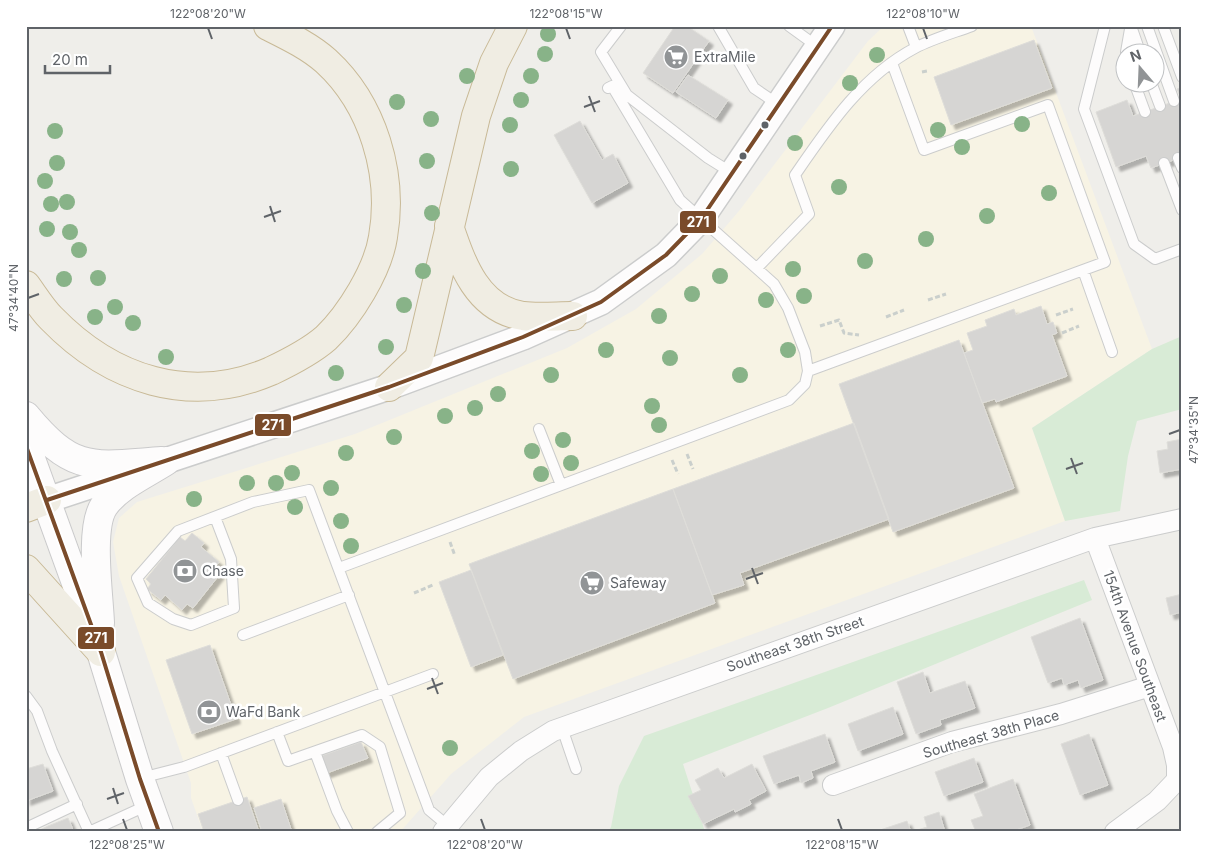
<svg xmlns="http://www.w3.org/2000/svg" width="1208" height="858" font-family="Inter,sans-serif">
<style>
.commercial{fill:#f7f3e4}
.green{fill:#d8ebd6}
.building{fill:#d6d5d3;stroke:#deddd9;filter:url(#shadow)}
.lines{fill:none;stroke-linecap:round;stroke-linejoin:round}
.service-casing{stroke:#cbcccc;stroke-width:12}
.minor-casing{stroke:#cbcccc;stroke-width:22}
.tertiary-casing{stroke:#cbcccc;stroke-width:28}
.secondary-casing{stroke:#cacacb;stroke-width:30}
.motorway-casing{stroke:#c8b996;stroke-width:30}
.path{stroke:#cacfcc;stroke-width:3;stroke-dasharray:5 2.5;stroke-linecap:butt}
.service{stroke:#fdfcfc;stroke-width:10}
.minor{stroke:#fdfcfc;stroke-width:20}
.tertiary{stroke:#fdfcfc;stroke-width:25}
.secondary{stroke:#fdfcfc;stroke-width:28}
.motorway{stroke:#f0ede3;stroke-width:28}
.bus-1-casing{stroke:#fff;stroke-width:8}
.bus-1{stroke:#7a4b2a;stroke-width:4}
.tree{fill:#88b388}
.ticks{fill:none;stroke:#5f6368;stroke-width:2}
.bus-dot{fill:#5f6368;stroke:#fff;stroke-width:2}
.labels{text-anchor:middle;stroke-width:5;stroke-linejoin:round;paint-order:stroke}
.poi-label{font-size:14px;fill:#5f6368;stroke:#fff;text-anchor:start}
.street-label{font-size:14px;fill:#5f6368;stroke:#fff}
.line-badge{stroke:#fff;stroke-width:2}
.badge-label{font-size:14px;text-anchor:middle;font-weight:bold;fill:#fff}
.neatline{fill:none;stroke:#5f6368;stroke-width:2}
.ticks-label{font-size:12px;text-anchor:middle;fill:#5f6368}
</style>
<defs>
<filter id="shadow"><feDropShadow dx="4.5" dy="4.5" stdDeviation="1" flood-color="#0004"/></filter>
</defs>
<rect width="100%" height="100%" fill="#efeeea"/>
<path class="commercial" d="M884,26H1031L1152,349L1032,428L1065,521L524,717L451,774L400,832H203L191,798V783L119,576L113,542L119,518L137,502L355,434L567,348L636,309L702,254L739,211L868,41Z"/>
<path class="green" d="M1182,336V409L1137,421L1128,456L1120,511L1065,521L1032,428L1152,349Z
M1084,580L1092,600L828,708L683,764L705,832H608L611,827L619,786L644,736Z"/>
<path class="building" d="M675,26H687L709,41L673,93L643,73Z
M1034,40L1052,88L951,125L934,77Z
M688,75L728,100L716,118L676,92Z
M1182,87V157L1151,168L1146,156L1116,167L1096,112L1127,100L1133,116L1181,99L1177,89Z
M580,121L602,160L613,154L628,183L592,203L554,135Z
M1041,306L1047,324L1053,322L1057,333L1052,335L1067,376L996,402L995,399L982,403L964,353L973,350L967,333L987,326L985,320L1014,309L1016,315Z
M959,340L1014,488L893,532L839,384Z
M854,423L889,519L740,573L744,585L712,595L673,489Z
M1182,439V469L1160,473L1157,451L1168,449L1167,442Z
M673,489L715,603L513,679L469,564Z
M192,533L204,543L201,547L219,562L214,569L220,574L193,608L187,604L182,610L165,595L161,600L147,589L151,584L146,579L180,537L185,541Z
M471,570L503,655L471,667L439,582Z
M1182,594V612L1170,615L1166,598Z
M1080,618L1103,680L1081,688L1078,680L1064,685L1062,678L1048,683L1031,637Z
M210,645L236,719L192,734L166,660Z
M923,672L930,693L965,681L975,708L940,720L941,725L916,734L897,682Z
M893,707L903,734L858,751L848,724Z
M825,734L835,762L811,771L813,778L801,783L799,775L774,784L763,756Z
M1089,734L1108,785L1080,795L1061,744Z
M361,742L368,758L324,774L318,757Z
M974,758L983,782L944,796L935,772Z
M43,764L53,791L26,801V769Z
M752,764L766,791L749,800L751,804L735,812L734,809L703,824L688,796L701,790L695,780L718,768L724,778Z
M1013,779L1030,825L1010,832H976L971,820L983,816L974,794Z
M247,797L259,832H204L198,814Z
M281,799L292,832H262L254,808Z
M939,812L945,832H877V831L907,821L911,832L927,827L924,817Z
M68,818L74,832H36L48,826Z"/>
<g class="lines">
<defs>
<path id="service" d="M621,26L601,52L627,95L708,158L732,173
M718,26L754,88L779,105
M789,26L818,47
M908,26L916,47
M1105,26L1084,109L1134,244L1155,259L1182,249
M1131,26L1140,52
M1147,26L1174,101
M1163,26L1182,77
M1126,52L1130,29
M1134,82L1145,112
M1151,82L1160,106
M1178,158L1182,168
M1164,163L1182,210
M757,268L809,214L795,175C828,127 862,76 915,48C932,39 953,33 972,26
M1083,270L1112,352
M808,371L1105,262L1048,105L924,150L892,63
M539,429L561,485
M215,517L231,559L234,608L191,625L173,619L148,603L137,578L178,531L253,502L309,490L429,810L448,826
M339,568L789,400L805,384L808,371L805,352L788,308L774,284L680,200L612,86L608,88
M243,635L349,595
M26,696L37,711L52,751L89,832
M562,728L576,769
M277,732L288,761L362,735L380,747L400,813L377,832
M315,752L337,811L348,832
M221,753L238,800
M141,778L184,767L433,674
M26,828L77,804
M89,832L148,805"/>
<path id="minor" d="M1095,538L1173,747L1177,765V780
M833,785L952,742L1061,714L1150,686
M443,832L489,777L521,751L553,731L1095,538L1182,519
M1115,832L1157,801L1177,780"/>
<path id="tertiary" d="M47,500L389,387L523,337L601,302L666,255L701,219L832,26"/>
<path id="secondary" d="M26,416C74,474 93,466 162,461
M26,445L101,652L140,779L159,832
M100,623C99,595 89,528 104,506C118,486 146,474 166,461"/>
<path id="motorway" d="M449,226C462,264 477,309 523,316C539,318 557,316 573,316
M26,285C34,296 42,309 51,318C111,380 190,406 271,371C290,362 310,352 326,338C350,315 378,270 383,237C394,174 373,104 326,61C309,46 288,36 268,26
M389,387L419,358L476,116L494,63L513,26
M26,508L47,500
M26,569L101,652"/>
</defs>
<use href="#service" class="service-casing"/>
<use href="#minor" class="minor-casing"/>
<use href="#tertiary" class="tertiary-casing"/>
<use href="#secondary" class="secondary-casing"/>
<use href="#motorway" class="motorway-casing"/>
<path class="path" d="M922,72L927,71
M928,300L946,294
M1056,315L1073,309
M886,317L904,310
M820,326L839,320L844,333L859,335
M1062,333L1079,326
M687,454L693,469
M672,460L678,474
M450,542L455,556
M414,593L433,585"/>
<use href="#service" class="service"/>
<use href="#minor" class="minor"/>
<use href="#tertiary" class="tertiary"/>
<use href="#secondary" class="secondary"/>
<use href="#motorway" class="motorway"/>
<defs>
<path id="bus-1" d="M26,446L101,652L140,779L159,832
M47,500L389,387L523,337L601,302L666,255L701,219L832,26"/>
</defs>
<use href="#bus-1" class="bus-1-casing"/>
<use href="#bus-1" class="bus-1"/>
</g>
<g class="tree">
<circle cx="548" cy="34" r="8"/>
<circle cx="545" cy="54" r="8"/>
<circle cx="877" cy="55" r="8"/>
<circle cx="467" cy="76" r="8"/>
<circle cx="531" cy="76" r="8"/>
<circle cx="850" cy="83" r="8"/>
<circle cx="521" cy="100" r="8"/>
<circle cx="397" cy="102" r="8"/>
<circle cx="431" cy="119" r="8"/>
<circle cx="1022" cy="124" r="8"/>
<circle cx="510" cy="125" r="8"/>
<circle cx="938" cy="130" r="8"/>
<circle cx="55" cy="131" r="8"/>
<circle cx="795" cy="143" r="8"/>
<circle cx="962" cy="147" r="8"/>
<circle cx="427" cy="161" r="8"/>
<circle cx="57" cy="163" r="8"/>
<circle cx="511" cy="169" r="8"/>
<circle cx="45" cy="181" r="8"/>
<circle cx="839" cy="187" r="8"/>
<circle cx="1049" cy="193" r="8"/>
<circle cx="67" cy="202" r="8"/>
<circle cx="51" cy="204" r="8"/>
<circle cx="432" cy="213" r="8"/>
<circle cx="987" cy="216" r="8"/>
<circle cx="47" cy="229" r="8"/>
<circle cx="70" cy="232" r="8"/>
<circle cx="926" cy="239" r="8"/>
<circle cx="79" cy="250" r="8"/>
<circle cx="865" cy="261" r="8"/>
<circle cx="793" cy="269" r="8"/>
<circle cx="423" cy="271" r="8"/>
<circle cx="720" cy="276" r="8"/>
<circle cx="98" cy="278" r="8"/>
<circle cx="64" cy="279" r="8"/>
<circle cx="692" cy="294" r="8"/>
<circle cx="804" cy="296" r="8"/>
<circle cx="766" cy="300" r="8"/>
<circle cx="404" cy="305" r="8"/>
<circle cx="115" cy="307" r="8"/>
<circle cx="659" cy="316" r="8"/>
<circle cx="95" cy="317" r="8"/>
<circle cx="133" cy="323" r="8"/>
<circle cx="386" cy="347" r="8"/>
<circle cx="606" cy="350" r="8"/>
<circle cx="788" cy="350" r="8"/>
<circle cx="166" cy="357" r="8"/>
<circle cx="670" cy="358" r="8"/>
<circle cx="336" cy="373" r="8"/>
<circle cx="551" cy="375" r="8"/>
<circle cx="740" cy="375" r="8"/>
<circle cx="498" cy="394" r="8"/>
<circle cx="652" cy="406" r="8"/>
<circle cx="475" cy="408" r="8"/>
<circle cx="445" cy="416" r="8"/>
<circle cx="659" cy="425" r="8"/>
<circle cx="394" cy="437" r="8"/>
<circle cx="563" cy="440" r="8"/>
<circle cx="532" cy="451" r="8"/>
<circle cx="346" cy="453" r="8"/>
<circle cx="571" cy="463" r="8"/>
<circle cx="292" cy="473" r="8"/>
<circle cx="541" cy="474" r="8"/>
<circle cx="247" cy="483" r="8"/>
<circle cx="276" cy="483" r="8"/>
<circle cx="331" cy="488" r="8"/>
<circle cx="194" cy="499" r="8"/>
<circle cx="295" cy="507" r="8"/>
<circle cx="341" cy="521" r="8"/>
<circle cx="351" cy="546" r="8"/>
<circle cx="450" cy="748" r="8"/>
</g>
<path class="ticks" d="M208,28L212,39M566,28L570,39M923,28L927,39M589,96L595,112M584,107L600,101M270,206L275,222M264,217L281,211M28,298L39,294M1169,434L1180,430M1071,458L1077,474M1066,469L1083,463M752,568L758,584M746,579L763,573M432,678L438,694M427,689L443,683M113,788L118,804M107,799L124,793M123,819L127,830M481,819L485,830M838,819L842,830"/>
<defs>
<symbol id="supermarket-disc" viewBox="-11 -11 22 22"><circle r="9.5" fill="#919496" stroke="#fff"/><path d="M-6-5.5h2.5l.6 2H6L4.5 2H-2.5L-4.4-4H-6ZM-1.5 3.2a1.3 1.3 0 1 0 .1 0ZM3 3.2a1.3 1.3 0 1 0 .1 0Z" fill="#fff"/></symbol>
<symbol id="bank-disc" viewBox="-11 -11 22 22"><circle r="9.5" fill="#919496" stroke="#fff"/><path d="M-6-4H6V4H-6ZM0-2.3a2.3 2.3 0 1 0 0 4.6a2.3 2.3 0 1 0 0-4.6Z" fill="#fff"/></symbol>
</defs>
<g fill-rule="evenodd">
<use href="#supermarket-disc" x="662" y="43" width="28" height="28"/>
<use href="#bank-disc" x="171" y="557" width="28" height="28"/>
<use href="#supermarket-disc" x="578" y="569" width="28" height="28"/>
<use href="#bank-disc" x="195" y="698" width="28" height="28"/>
</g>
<g class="bus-dot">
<circle cx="765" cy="125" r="4.5"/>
<circle cx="743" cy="156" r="4.5"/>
</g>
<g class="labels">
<g class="poi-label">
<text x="694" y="62">ExtraMile</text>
<text x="202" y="576">Chase</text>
<text x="610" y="588">Safeway</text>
<text x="226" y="717">WaFd Bank</text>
</g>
<g class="street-label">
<text transform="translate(795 644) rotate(-19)" y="5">Southeast 38th Street</text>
<text transform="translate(1135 646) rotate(70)" y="5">154th Avenue Southeast</text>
<text transform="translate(991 734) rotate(-16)" y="5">Southeast 38th Place</text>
</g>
</g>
<g class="line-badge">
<rect x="679" y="210" width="38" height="24" rx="5" fill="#7a4b2a"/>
<rect x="254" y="413" width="38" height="24" rx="5" fill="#7a4b2a"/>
<rect x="77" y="626" width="38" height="24" rx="5" fill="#7a4b2a"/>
</g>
<g class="badge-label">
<text x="698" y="227">271</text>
<text x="273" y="430">271</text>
<text x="96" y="643">271</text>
</g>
<rect width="1208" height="858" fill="none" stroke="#ffffff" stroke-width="55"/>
<g transform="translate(1140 68) rotate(341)"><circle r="24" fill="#ffffff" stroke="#bfc1c3"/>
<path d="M0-4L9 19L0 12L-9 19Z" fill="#919496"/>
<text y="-8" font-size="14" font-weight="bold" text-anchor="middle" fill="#5f6368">N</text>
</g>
<path d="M45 65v8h65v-8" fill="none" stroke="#5f6368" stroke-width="2.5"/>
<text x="52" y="65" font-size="15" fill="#5f6368" stroke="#ffffff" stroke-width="4" paint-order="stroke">20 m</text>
<rect x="28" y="28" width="1152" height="802" class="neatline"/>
<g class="ticks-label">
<text x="208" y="18">122°08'20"W</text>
<text x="566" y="18">122°08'15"W</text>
<text x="923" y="18">122°08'10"W</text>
<text transform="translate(14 298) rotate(-90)" y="4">47°34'40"N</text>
<text transform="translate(1194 430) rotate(-90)" y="4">47°34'35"N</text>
<text x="127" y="849">122°08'25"W</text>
<text x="485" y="849">122°08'20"W</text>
<text x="842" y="849">122°08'15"W</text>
</g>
</svg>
